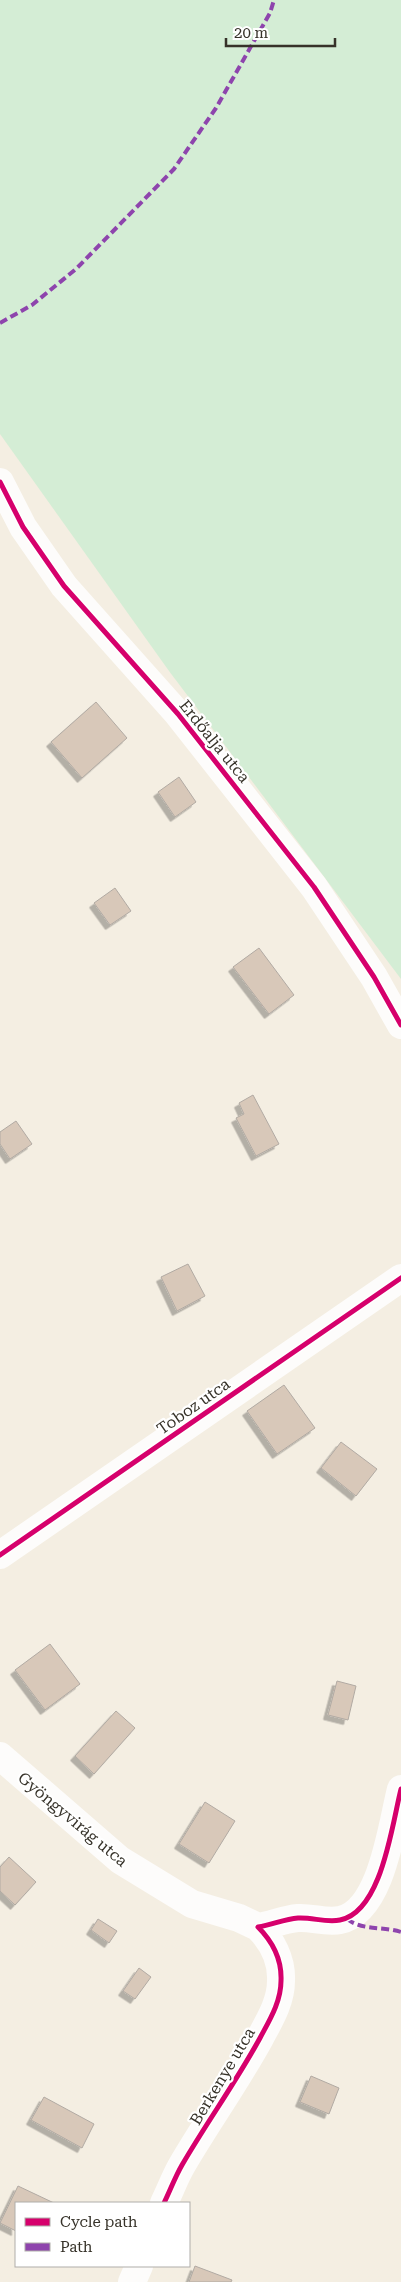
<svg xmlns="http://www.w3.org/2000/svg" width="401" height="2282" font-family="'Roboto Serif',serif">
<style>
.green{fill:#d4edd5}
.building{fill:#d8c8b9;stroke:#b1aaa3;filter:url(#shadow)}
.lines{fill:none;stroke-linecap:round;stroke-linejoin:round}
.minor{stroke:#fdfcfb;stroke-width:28}
.quiet{stroke:#8e44ad;stroke-width:4;stroke-dasharray:8 4;stroke-linecap:butt}
.cycleway-casing{stroke:#fff;stroke-width:8}
.cycleway{stroke:#d6006c;stroke-width:5}
.labels{text-anchor:middle;stroke-width:4.5;stroke-linejoin:round;paint-order:stroke}
.street-label{font-size:16px;fill:#363229;stroke:#fff}
</style>
<defs>
<filter id="shadow"><feDropShadow dx="-4.5" dy="4.5" stdDeviation="0" flood-color="#0004"/></filter>
</defs>
<rect width="100%" height="100%" fill="#f4eee2"/>
<path class="green" d="M0,0H401V979L169,671L0,434Z"/>
<path class="building" d="M96,702L127,738L82,778L51,742Z
M179,777L196,802L175,817L158,792Z
M115,888L131,911L110,925L94,903Z
M259,948L294,995L269,1014L233,967Z
M253,1095L279,1144L256,1156L236,1118L244,1114L239,1103Z
M16,1121L32,1144L10,1159L0,1144V1132Z
M188,1264L205,1296L177,1311L161,1277Z
M284,1385L315,1428L277,1454L247,1411Z
M341,1442L377,1469L356,1496L321,1468Z
M50,1644L80,1684L45,1710L15,1670Z
M337,1681L356,1686L348,1720L328,1715Z
M116,1711L135,1728L94,1774L75,1756Z
M205,1802L235,1821L209,1863L179,1844Z
M9,1857L36,1882L15,1905L0,1891V1867Z
M98,1919L117,1931L109,1943L91,1930Z
M139,1968L151,1977L135,1999L123,1991Z
M311,2076L339,2088L329,2114L300,2102Z
M44,2097L94,2124L82,2148L31,2120Z
M18,2186L54,2203H16V2231L0,2223Z
M195,2266L232,2280L231,2282H189Z"/>
<g class="lines">
<path class="minor" d="M0,482L23,527L64,586L178,714L314,887L374,977L401,1025
M0,1555L401,1278
M0,1756L120,1860L192,1904L239,1918L258,1927
M164,2203C170,2191 175,2177 182,2165C207,2122 236,2082 260,2038C269,2021 281,2002 281,1981C282,1960 272,1941 258,1927C272,1925 284,1919 298,1918C312,1917 326,1923 340,1920C382,1912 392,1824 401,1789
M132,2282L139,2266"/>
<path class="quiet" d="M0,323L32,305L76,269L174,169L216,108L270,13L274,0
M347,1919C363,1931 382,1926 401,1932"/>
<defs>
<path id="cycleway" d="M0,482L23,527L64,586L178,714L314,887L374,977L401,1025
M0,1555L401,1278
M164,2203C170,2191 175,2177 182,2165C207,2122 236,2082 260,2038C269,2021 281,2002 281,1981C282,1960 272,1941 258,1927C272,1925 284,1919 298,1918C312,1917 326,1923 340,1920C382,1912 392,1824 401,1789"/>
</defs>
<use href="#cycleway" class="cycleway-casing"/>
<use href="#cycleway" class="cycleway"/>
</g>
<g class="labels">
<g class="street-label">
<text transform="translate(215 741) rotate(51)" y="6">Erdőalja utca</text>
<text transform="translate(193 1406) rotate(-35)" y="6">Toboz utca</text>
<text transform="translate(73 1819) rotate(40)" y="6">Gyöngyvirág utca</text>
<text transform="translate(222 2076) rotate(-59)" y="6">Berkenye utca</text>
</g>
</g>
<rect x="15" y="2202" width="175" height="65" fill="#ffffff" stroke="#afada9"/>
<rect x="25" y="2218" width="25" height="8" fill="#d6006c" stroke="#afada9"/>
<text x="60" y="2227" font-size="15" fill="#363229">Cycle path</text>
<rect x="25" y="2243" width="25" height="8" fill="#8e44ad" stroke="#afada9"/>
<text x="60" y="2252" font-size="15" fill="#363229">Path</text>
<path d="M226 38v8h109v-8" fill="none" stroke="#363229" stroke-width="2.5"/>
<text x="234" y="38" font-size="15" fill="#363229" stroke="#ffffff" stroke-width="4" paint-order="stroke">20 m</text>
</svg>
